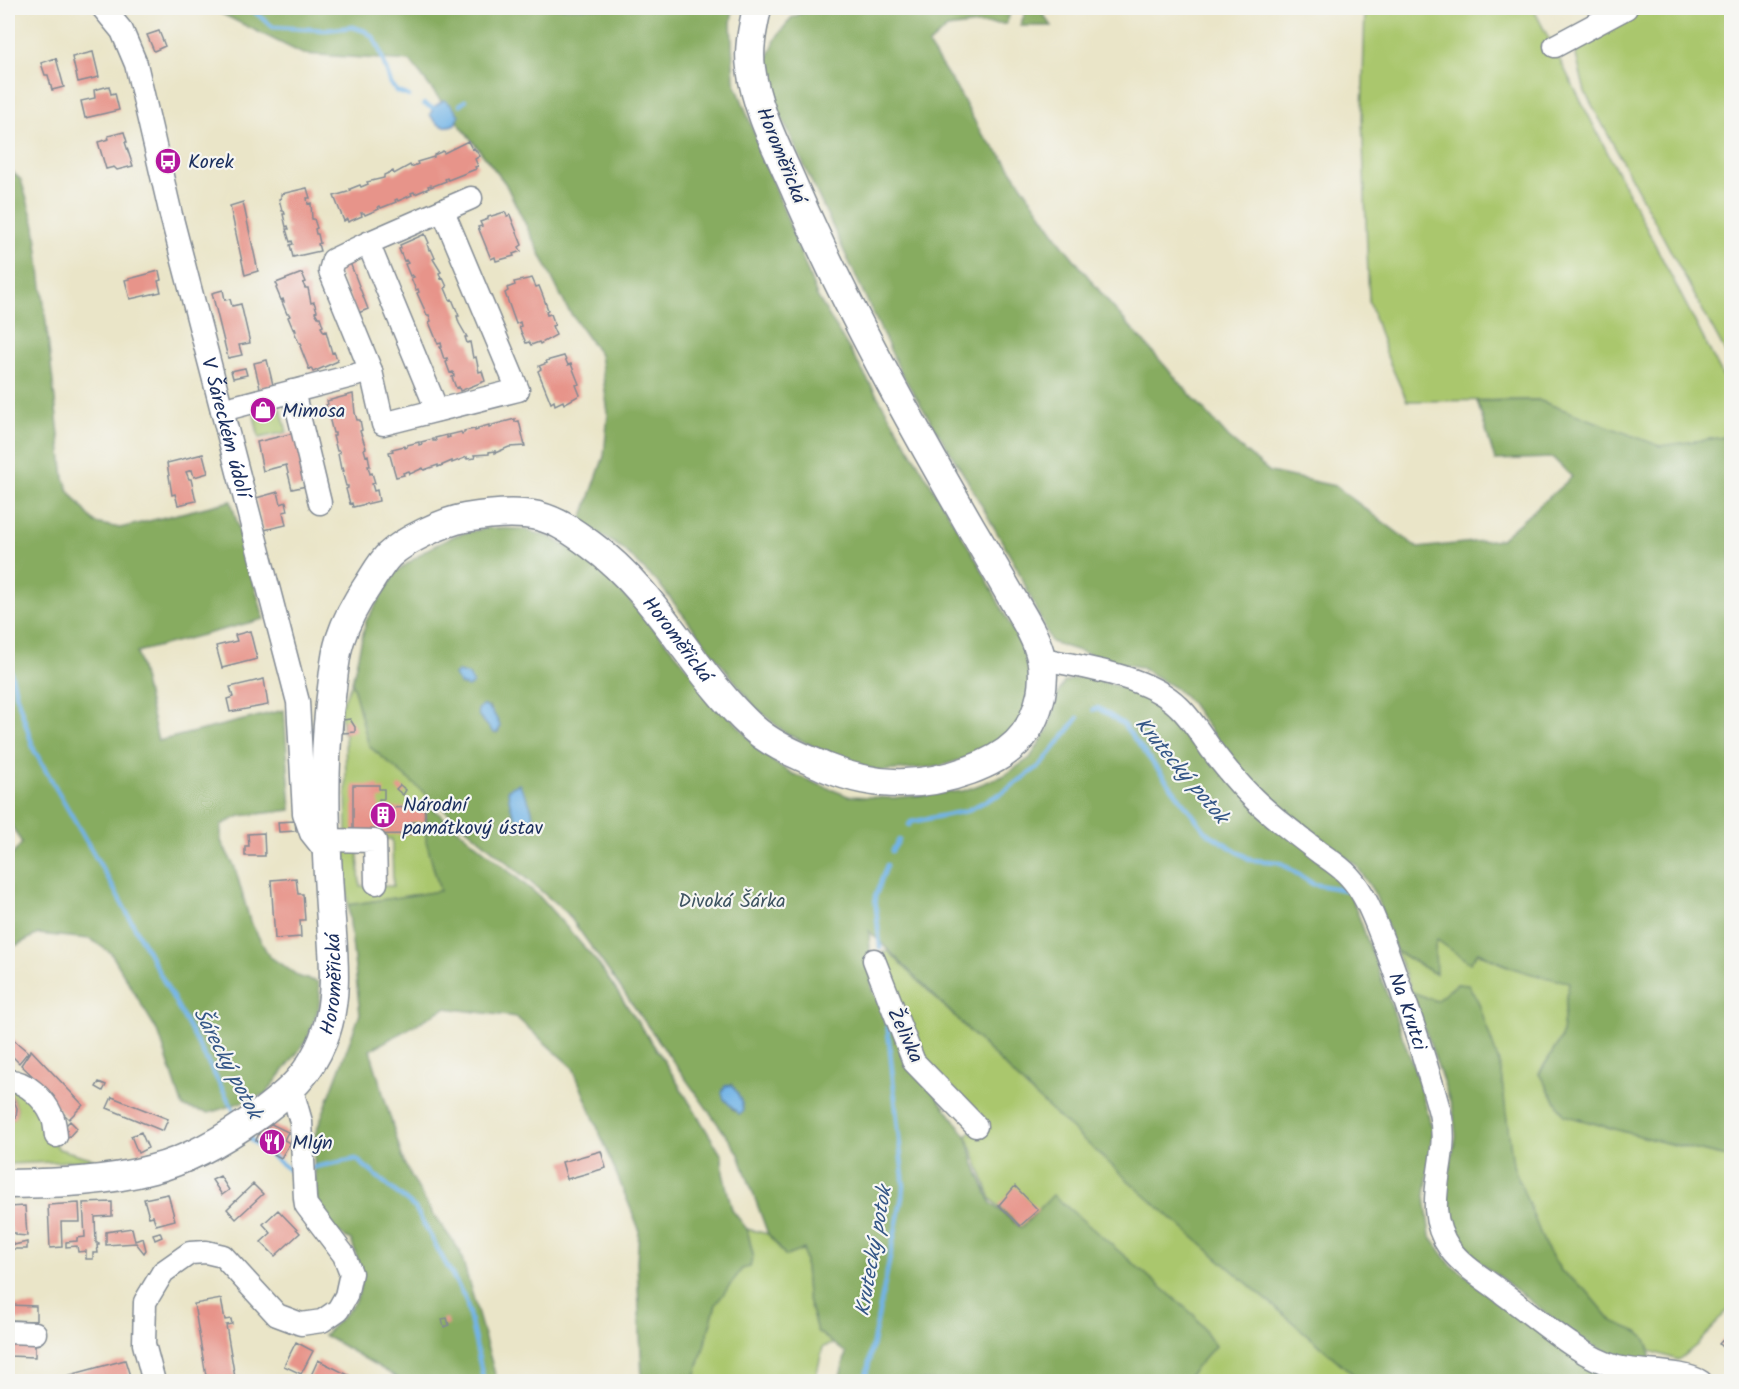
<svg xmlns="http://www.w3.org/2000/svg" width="1739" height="1389" font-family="Kalam,sans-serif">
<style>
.green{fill:#aac76d;stroke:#627b66;stroke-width:1.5;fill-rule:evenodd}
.forest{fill:#87ac60;stroke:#516e5f;stroke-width:1.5;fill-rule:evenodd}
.water{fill:#72b4e6;stroke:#4672a2;stroke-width:1.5}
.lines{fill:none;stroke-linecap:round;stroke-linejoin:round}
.stream{stroke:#72b4e6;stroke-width:4.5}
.building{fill:#e7948a}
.minor-casing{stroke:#828a93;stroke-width:25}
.major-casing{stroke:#828a93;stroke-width:31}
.minor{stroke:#fff;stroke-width:22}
.major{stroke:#fff;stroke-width:28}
.labels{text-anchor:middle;stroke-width:4.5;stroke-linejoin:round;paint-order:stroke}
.street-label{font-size:20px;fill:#1b2f5e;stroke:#f6f6f2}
.poi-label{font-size:20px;fill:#1b2f5e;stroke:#f6f6f2;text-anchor:start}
.park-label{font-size:20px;fill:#3f5562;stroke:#f6f6f2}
.water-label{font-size:21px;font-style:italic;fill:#355787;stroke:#f6f6f2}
</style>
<rect width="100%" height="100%" fill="#f6f6f2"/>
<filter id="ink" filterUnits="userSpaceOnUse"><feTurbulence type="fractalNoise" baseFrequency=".0167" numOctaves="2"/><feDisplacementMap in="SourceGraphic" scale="12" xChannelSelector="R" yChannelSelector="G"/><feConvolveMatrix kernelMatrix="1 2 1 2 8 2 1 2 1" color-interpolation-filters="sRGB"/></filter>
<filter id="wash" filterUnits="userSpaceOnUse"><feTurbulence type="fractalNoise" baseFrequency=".008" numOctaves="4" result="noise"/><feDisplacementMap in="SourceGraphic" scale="24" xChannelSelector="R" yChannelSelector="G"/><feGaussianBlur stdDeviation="1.35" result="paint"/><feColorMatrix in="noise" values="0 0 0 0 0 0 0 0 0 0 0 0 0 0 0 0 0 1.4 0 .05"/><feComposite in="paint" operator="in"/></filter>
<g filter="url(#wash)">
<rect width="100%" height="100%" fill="#eae5c8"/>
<path class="green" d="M1365,8H1533L1731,392V436L1660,447L1538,400L1407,401L1388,359L1369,301L1362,118Z
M1636,8H1731V363L1585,92L1576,55L1584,41Z
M281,409L287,432L259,438L254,415Z
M352,682L369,746L428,795C419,827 432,861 440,891L348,905L345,846L347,836L345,733H343L340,708ZM357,838L392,839L393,886H360Z
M1437,939L1470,963L1477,952C1508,969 1535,976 1570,982L1561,1039L1539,1073L1564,1115L1658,1141L1731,1158V1306L1697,1345L1678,1360L1650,1351L1646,1339L1612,1321L1586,1290L1561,1271L1545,1245L1512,1165L1500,1066L1468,986L1457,984L1436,1001L1412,992L1396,951L1435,974V947Z
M888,951L1031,1092L1142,1192L1361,1381H1184L1215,1346L1021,1229L991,1199L967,1136L979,1122L915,1056L883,952Z
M8,1086L35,1096L53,1141L59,1149L98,1160L8,1164V1116L10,1120L15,1118L17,1108L10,1092L8,1093Z
M747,1229L768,1234L786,1256L804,1249L807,1295L817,1331L834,1344L823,1347L815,1381L694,1382L716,1304L735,1270L753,1254Z"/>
<path class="forest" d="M210,8H733L731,23L734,80L817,296L979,564L1024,652L1031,684L1026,709L1011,738L986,752L937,767L881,771L843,761L784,732L754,706L660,585L623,549L581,522L604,456L608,413L600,355L567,308L505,183L410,61L303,54Z
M812,8H1012L1006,24H978L947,28L928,45L960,94L981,133L1001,155L1062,244L1110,304L1229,438L1270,472L1335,486L1418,548L1501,539L1572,477L1553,458L1495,460L1477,401L1538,400L1660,446L1731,436V1158L1658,1141L1564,1115L1539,1074L1561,1039L1569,982C1535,976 1509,969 1478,952L1470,963L1437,940L1435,947L1436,974L1396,951L1375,894L1357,866L1268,798L1228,755L1191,703L1175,688L1140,667L1113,662L1051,642L1017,568L966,478L901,373L780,114L766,62L776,38L791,18Z
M1027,8H1045L1042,13L1052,26H1020Z
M8,168L21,180L35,226L64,478L69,491L95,523L120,528L231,501L264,619L137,652L158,741L284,710L291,810L240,816L221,825V841L235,868L250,921L269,956L300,977L318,982L320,995L319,1007L307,1040L266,1094L209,1113L183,1107L159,1034L111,953L90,939L38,934L11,948H8V860L22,843L8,820Z
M486,528L522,529L550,537L585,557L630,601L748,737L776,764L793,774L848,796L892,798L963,791L1003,776L1030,758L1048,730L1058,694L1064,682L1083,676L1151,696L1181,720L1347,884L1419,1082L1433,1132L1425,1196L1430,1236L1450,1264L1598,1370L1629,1381H1361L1142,1193L1031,1092L869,931L872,990L922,1077L967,1137L974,1162L991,1203L1021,1228L1053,1195L1195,1316L1215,1346L1184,1381H839L846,1353L817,1331L807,1295L804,1249L786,1256L768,1234L738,1152L567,913L369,746L352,682L366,621L396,572L428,549L456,535ZM489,707L500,726L498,732L494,733L479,716ZM732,1085C738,1094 743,1102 743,1112L739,1114L732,1109Z
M426,803L539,896L597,962L663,1059L722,1156L723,1173L732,1210L747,1229L753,1255L750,1267L742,1269L716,1304L694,1381H644L642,1379L637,1262L639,1229L573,1068L516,1017L445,1008L370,1050L404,1163L429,1208L460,1251L497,1381H403L324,1335C361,1299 370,1291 351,1240L336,1232L317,1204L313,1140L360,1014L348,905L440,891L426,841Z
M1457,984L1468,985L1478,1001L1500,1066L1513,1165L1545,1245L1561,1271L1586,1290L1612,1321L1638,1332L1646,1339L1650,1351V1365L1617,1356L1595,1347L1572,1333L1463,1249L1452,1237L1443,1202L1456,1136L1453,1110L1412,992L1436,1001Z"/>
<path class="water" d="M444,100L451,105L459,115L455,124C444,129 435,125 430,114L435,106Z
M458,672L469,675L473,684L468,687L460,684L454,675Z
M482,705C492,708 496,717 500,726L498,732L494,733L479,716L478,710Z
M519,784C526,797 540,816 528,830C513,818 509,807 508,789Z
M732,1085C738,1094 743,1102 743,1112L739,1114L724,1099L722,1092L725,1086Z"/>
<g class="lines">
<path class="stream" d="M250,8L273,27L326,30L353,27L365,31L374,38L379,48L391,84L396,91L409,96
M424,104L437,110
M460,105L465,101
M8,661L17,697L34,750L114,889L238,1118
M1093,710L1098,708L1123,724L1206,832L1251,860L1279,862L1313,884L1345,890
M909,825L911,822L966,811L1002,793L1041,765L1078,718
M892,851L899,840
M880,948L875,897L887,865
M247,1133L251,1140L292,1172L298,1171
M309,1168L356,1159L415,1208L466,1300L484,1382
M865,1382L904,1187L887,1021"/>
</g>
<g id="blocks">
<path class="building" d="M159,31L165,46L154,51L147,35Z
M93,52L99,77L78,82L72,57Z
M56,58L64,87L52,90L48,75H45L41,63Z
M109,86L111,94L115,93L119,110L85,118L81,101L95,98L94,90Z
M124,132L127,142H125L133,166L117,170L114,167L106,169L98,142L109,139L108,136Z
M468,141L472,149L474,148L480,156L475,159L478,166L475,167L476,169L448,180L447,178L445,179L446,181L431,187V185L428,186L429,188L415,194L414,192L411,193L412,195L398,201L397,199L395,200L396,202L381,208L380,206L378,207L379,209L365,215L364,213H361L362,216L348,222L347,219L344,221L334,196L351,191L350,189L360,185L361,187L368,184L367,182L384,178V175L393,171L394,174L410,165L411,167L418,164L417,162L434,157V155L443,151L444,153Z
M307,188L310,198H307L308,204L311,203L312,219H314L317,228L315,229L316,234H318L320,243L318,244L320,251L293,257L290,245L293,244L292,241L290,242L286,229H289L288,226L286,227L283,214H285L284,211H282L279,199L281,198V194Z
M243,202L258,271L245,275L230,206Z
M505,212L507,216L510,215L522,245L519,247L521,251L513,254L514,256L496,261L495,257L491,259L478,227L482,226L480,222L488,219V217Z
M425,234L429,243L427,244L429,250L431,249L435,258L433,259L441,272L439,273L441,279L443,278L447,287L445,288L450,300L452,299L459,316H457L459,323L467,337H465L467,343L470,342L473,358L476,357L479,372L482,371L485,381L460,391L459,387L456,388L452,377L454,376L453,372L450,373L446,362L448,361L447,358L444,359L440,347H442L441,343L438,344L429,322L431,321L429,315H427L417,293L419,292L418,289L416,290L411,278L414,277L412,275L410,276L405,264L408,263L406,260L404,261L399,249L401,248L400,245Z
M349,260L368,309L356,314L337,265Z
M159,271L161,280L158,281L161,292L130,299L125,280Z
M302,273L306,282L303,283L305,288H308L311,303L314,302L317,311L315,312L318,317H320L323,326L321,327L324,332L326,331L332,353L334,352L338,361L313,372L311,368L309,369L300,346L302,345L301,343H299L294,331H296L295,328L293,329L288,317L290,316L289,314H287L282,302H284L283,299L281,300L276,288L278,287L276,283Z
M532,278L536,287L539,286L543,296L548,310L546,311L547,315L551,314L555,325L552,326L556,335L540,344L539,342L531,345L529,342L526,343L519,327L521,326L520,322L516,324L505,293L508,291L507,288L515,285L514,282Z
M223,290L225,300L230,299L232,306L241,304L250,343L239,345L242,355L228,358L212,293Z
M564,356L568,365L571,364L579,384L576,385L580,395L564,404L563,401L555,405L554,401L551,403L538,371L541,369L539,366L547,363L546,361Z
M267,360L273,385L260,388L254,363Z
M245,368L247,375L233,378L231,371Z
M353,394L355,413L357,420H360L362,430L360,431L366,448L364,449L366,456L368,455L370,466H368L370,474L372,473L375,483L372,484L374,491L377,490L379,501L353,507L352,503L350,504L346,489L348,488V486H346L342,471H344L343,468L341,469L338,454L340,453L339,451H337L333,436H335V433H333L326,405L328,404L327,401Z
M515,419V422L519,421L525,446L509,447L495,453V451L489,452V454L474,455L475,458L467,459V457L452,463V461L438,467V465L424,470L423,468L410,474L409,471L403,473L404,475L396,477L389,452L393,451L392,449L404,446L405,448L407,447V445L419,442V445L422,444L421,442L433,439V441H436L435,438L447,435V438L450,437L449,435L461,432L462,434L464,433V431L475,429V431L478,430V428L489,425V428L492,427V425Z
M298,432L311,485L292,489L286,465L263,471L257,442Z
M203,454L208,473L194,477L192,470L186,472L189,479H191L196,501L178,505L175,494L172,495L167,463Z
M278,492L281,504L286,502L288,511L283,512L286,525L264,530L256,498Z
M250,631L257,659L222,668L216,646L237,641L235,635Z
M264,679L268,705L230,712L227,699L233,697L230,687Z
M350,719L355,727V732L343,733V720Z
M353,785H379V789H384V799H379V808L425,807V822H412V834L353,835Z
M400,785L406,790L403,795L396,789Z
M295,821L296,831L279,832L278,822Z
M264,833L265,856H245V846H249L248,834Z
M296,878L298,894H303L305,920H300L301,937L275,939L271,880Z
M8,1035L28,1052L19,1063L8,1052Z
M31,1050L83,1105L69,1119L44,1095L48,1091L21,1065Z
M99,1082L106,1085L103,1091L96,1087Z
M10,1092L17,1108L16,1118L11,1120L8,1115V1093Z
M112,1097L168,1119L163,1131L107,1108Z
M70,1121L77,1128L67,1139L59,1132Z
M269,1123L288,1132L284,1140L290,1143L281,1158L268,1151L256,1140L262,1127L266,1129Z
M141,1132L148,1148L138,1153L131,1136Z
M601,1151L606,1168L567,1179L562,1162Z
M220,1176L229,1190L222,1195L212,1180Z
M253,1184L263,1194L236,1219L227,1209Z
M1015,1186L1038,1210L1020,1226L999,1205Z
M168,1194L175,1220L156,1225L153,1216L149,1217L144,1199Z
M112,1202V1216L95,1217L96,1243H99V1245H97L98,1253H93V1259H86V1251L78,1252L77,1246L66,1247V1242L77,1241V1238L85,1237L83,1203Z
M79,1203L80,1222H61L62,1247L50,1248L48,1205Z
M25,1206L27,1236L16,1235V1233H12L11,1227H8V1207Z
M278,1210L300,1233L275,1256L261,1242L271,1233L263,1224Z
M132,1228L135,1241L143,1238L146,1250L144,1253L136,1243L106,1245V1232Z
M160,1232L162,1237L155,1240L153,1234Z
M27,1242V1249H8V1243H14V1245Z
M221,1299L225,1320L231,1319L232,1324L226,1325L235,1378L241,1377L242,1382H207L194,1304Z
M8,1305L36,1306V1321L8,1320Z
M447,1318L449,1325L444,1327L442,1319Z
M1731,1331V1356L1719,1344Z
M8,1341L35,1342V1357L8,1356Z
M296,1342L313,1351L301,1374L284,1366Z
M125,1360L130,1376L111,1382H64L66,1376Z
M318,1360L362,1382H308Z"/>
</g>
</g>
<g filter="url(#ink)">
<use href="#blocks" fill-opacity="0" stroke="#828a93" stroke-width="1.5"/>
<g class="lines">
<defs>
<g id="minor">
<path id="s1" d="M103,8L122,31L136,64L171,215L298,702L304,813L311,833L326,852"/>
<path d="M1555,46L1626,8"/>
<path d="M368,243L333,260L330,271L371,371L383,424L518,390L443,211"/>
<path d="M293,391L320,503"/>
<path d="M222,410L371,371"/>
<path d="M437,410L368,243L471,198"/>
<path id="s2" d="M1042,659C1083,667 1148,676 1178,706C1191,718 1201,734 1211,749C1223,765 1235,780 1249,794C1270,816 1296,834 1320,853C1330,860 1341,867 1349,876C1367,895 1376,924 1386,948C1406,1002 1425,1057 1440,1113C1452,1160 1418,1204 1450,1249C1464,1268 1487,1280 1504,1294C1536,1317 1579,1357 1617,1367C1641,1373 1684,1370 1701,1382"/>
<path d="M327,840L375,841L376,883"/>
<path d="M874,960L914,1062L976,1126"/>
<path d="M8,1081C26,1080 45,1100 52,1116C55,1122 55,1129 56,1136"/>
<path d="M8,1332L35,1333"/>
<path d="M154,1382L144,1344L145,1302L163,1272L190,1253L206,1252L223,1256L277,1315L301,1324L322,1321L338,1310L346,1296L351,1273L344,1255L306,1205L305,1198L301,1122L292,1090"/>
</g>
<g id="major">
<path id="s3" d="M8,1184C56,1183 106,1182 153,1169C192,1159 228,1137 261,1113C290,1091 309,1075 323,1040C340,998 333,951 330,907C325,834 322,760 332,688C334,672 335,655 340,640C346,621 357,601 368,585C374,576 381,563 389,555C405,540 443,522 465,518C488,514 514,511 538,516C558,521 575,533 591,545C658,593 692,672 752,727C774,747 801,756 827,768C875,788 921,788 970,770C1008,756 1032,737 1041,695C1043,685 1044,669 1041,658C1037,639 1025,620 1015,603C1001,579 987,554 972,529C909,420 848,310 797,194C780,154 756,111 751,68C748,48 753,27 757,8"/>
</g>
</defs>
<use href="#minor" class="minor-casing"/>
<use href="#major" class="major-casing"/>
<use href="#minor" class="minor"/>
<use href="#major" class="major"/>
</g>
</g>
<defs>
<symbol id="bus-disc" viewBox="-11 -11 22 22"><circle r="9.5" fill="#b5179e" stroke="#f6f6f2"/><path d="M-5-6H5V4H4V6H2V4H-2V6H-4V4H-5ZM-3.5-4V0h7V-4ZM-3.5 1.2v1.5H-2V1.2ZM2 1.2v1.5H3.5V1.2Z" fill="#fff"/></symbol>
<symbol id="shop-disc" viewBox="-11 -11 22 22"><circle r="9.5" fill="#b5179e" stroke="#f6f6f2"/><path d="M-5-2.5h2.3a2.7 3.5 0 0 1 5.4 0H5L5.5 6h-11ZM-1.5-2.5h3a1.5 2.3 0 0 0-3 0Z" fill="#fff"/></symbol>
<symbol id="building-disc" viewBox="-11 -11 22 22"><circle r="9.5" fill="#b5179e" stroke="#f6f6f2"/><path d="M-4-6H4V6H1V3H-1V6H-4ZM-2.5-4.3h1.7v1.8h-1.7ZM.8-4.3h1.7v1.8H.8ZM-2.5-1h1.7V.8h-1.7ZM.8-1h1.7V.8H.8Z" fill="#fff"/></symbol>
<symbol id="restaurant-disc" viewBox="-11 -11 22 22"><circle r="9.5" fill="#b5179e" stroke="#f6f6f2"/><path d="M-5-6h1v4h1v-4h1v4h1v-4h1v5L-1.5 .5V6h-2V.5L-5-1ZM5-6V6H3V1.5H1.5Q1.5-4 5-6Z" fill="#fff"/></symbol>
</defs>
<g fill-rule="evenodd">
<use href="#bus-disc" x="153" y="146" width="30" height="30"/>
<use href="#shop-disc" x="248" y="395" width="30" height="30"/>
<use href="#building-disc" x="368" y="800" width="30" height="30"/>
<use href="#restaurant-disc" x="257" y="1127" width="30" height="30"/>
</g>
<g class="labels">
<g class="street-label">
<text transform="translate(782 155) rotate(68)" y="7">Horoměřická</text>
<text dy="7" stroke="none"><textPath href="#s1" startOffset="440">V Šáreckém údolí</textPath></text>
<text dy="7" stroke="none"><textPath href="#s3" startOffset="1215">Horoměřická</textPath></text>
<text dy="7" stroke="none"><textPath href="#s3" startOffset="423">Horoměřická</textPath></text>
<text dy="7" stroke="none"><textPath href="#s2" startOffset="537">Na Krutci</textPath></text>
<text transform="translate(906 1035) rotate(65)" y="7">Želivka</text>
</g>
<g class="poi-label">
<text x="188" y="168">Korek</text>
<text x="282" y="417">Mimosa</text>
<text x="403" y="811">Národní<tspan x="403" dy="23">památkový ústav</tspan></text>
<text x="292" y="1149">Mlýn</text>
</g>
<g class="park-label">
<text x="732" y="907">Divoká Šárka</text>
</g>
<g class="water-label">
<text transform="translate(1182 770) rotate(50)" y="7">Krutecký potok</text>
<text transform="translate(228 1063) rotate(62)" y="7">Šárecký potok</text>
<text transform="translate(873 1251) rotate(-80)" y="7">Krutecký potok</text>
</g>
</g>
<rect width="1739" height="1389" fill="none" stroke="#f6f6f2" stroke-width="30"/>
</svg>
